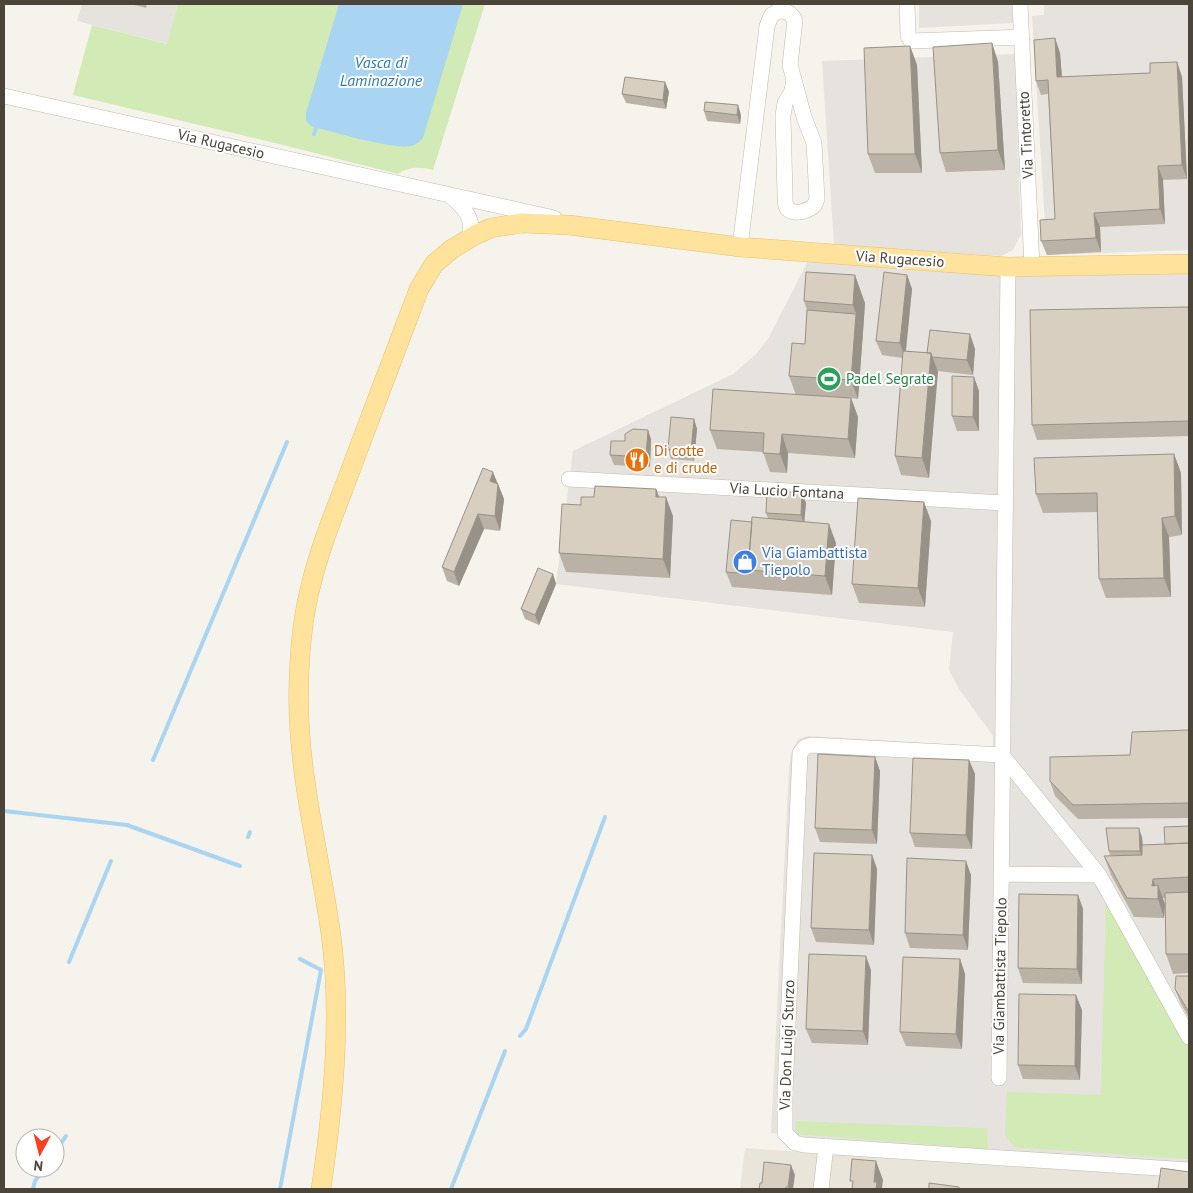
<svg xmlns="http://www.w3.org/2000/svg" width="1193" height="1193" font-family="'PT Sans',sans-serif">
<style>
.residential{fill:#eae5da}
.industrial{fill:#e6e2dd}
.green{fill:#d2eab5}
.parking{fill:#e5e3e0}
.water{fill:#a9d4f2}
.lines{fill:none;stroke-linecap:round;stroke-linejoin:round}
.stream{stroke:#a9d4f2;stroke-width:4}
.minor-casing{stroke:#c2bbae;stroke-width:16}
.major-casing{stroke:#e6c16a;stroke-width:20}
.minor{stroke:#fff;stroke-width:15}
.major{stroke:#ffe39c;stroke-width:19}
.wall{fill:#bab2a6}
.shaded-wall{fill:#979187}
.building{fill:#d8cfc1;stroke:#979187}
.labels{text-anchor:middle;stroke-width:4;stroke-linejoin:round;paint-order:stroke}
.street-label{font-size:15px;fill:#4b4439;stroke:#fff}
.leisure-label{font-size:15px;fill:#27864d;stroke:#fff;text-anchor:start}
.food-label{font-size:15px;fill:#c56008;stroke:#fff;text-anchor:start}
.shop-label{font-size:15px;fill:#366cbe;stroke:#fff;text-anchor:start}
.water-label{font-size:16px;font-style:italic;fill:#2e7ab2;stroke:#fff}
</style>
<rect width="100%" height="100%" fill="#f6f3ec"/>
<path class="residential" d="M745,1148L1189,1178V1189H740Z"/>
<path class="industrial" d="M82,4H178L168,44L77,21Z
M919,4H1012L1013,23L919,28Z
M1044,4H1189V250L1047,255L1032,16L1044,15Z
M1015,54L1021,234L1013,250L1001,256L834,245L822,61Z
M809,259L1189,271V1166L825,1143L792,1135L771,1133L789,768L791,753L797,741L801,738L808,736L993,747V736L959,689L949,670L953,632L556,584L573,451L733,374L756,354L768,339Z"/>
<path class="green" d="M178,4H485L433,170C420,167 410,166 398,174L279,144L73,95L92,25L167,44Z
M1106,902L1189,1048V1159L1014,1147L1005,1135L1007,1092L1101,1095Z
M796,1121L987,1128L988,1149L796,1134Z"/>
<path class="parking" d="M786,330L797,331L793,392L771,391L773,356Z
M1008,805H1032L1045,824V858H1075L1099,894L1008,892Z
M797,1056L990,1064L987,1128L796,1121Z"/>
<path class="water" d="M339,4H463L423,138C419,142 416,145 410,146C392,149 341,134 321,129L311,126L306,121V113Z"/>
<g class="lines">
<path class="stream" d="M314,134L316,128
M153,760L287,442
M4,811L127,825L240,866
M248,837L250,832
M69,962L111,861
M520,1036L526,1029L605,817
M55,1152L66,1136
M33,1189L35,1181L44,1168
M280,1189L321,970L300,959
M451,1189L505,1051"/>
<defs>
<path id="minor" d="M907,4L908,36L911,41L1022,37
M1020,4L1032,267
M4,96L554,218
M450,196C463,206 478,222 467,239
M740,247L767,26L771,16C779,8 789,10 795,20L790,65L804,117L814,143L817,199L814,206C807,211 794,216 787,208C785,205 785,200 785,196L783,116L785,103L792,91L794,79
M569,479L1005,503
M1002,755L811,745L805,747L800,753L785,1091V1133L795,1143L804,1145L1189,1170
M1002,755L1099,875L1189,1037
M1001,874L1099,875
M999,1078L1008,267
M821,1189L826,1146"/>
<path id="major" d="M321,1189C333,1108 342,1017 331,935C319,849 295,765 299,677C300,647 303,615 311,585C321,542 340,500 355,458C376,402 398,345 419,289L434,264L452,249L475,235L491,228L522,223L569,225L740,247L1008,267L1189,264"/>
</defs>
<use href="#minor" class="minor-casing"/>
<use href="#major" class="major-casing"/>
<use href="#minor" class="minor"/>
<use href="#major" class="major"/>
</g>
<path class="wall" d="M131,4H147L146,8Z
M1055,38L1060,53L1062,77L1150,73L1177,62L1182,77L1187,179L1163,180L1165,224L1100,227L1101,252L1047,255L1041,241L1055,219L1048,94L1041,95L1036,81Z
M992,43L998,62L1005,170L946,172L940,153Z
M910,46L917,65L922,173H875L868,154Z
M665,82L669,92L666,109L626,103L622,94Z
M704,111L741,115L740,124L707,121Z
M907,275L912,289L906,351L927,353L975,349L973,375L937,371L929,478L901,475L895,456L903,358L882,355L876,341Z
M804,301L865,303L858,399L851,398L858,417L855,458L788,453L787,473L770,472L763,452L717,449L710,430L796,395L789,376L805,344L807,310Z
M1188,307L1189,310V436L1037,440L1032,425Z
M979,391V431H957L952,416Z
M694,419L697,429L694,461L671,459L668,449Z
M651,439L650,467L614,465L610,455L625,441Z
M1174,454L1181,473L1182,535L1169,537L1171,597L1106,598L1099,579L1098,512L1043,513L1036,494Z
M498,484L504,499L500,531L484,529L459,586L447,581L442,567Z
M656,489L659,497L673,516L670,578L566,572L559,553L581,505L594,497Z
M806,503L804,522L836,543L832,595L732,587L726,572L752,522L768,518L766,513Z
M931,521L925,607L859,603L852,584Z
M553,574L556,584L539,625L525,619L521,609Z
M1189,730V818L1078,819L1055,796L1050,781L1130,755Z
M875,757L880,771L877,844L820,842L815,828Z
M969,760L975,774L972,849L915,847L910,833Z
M1189,826V973L1173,974L1166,954L1165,898H1162L1165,904L1164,918L1134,917L1111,875L1104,856H1110L1109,851L1142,837L1143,845L1165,844Z
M872,855L877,869L874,945L816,942L811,928Z
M971,875L968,950L910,948L905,933Z
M1078,895L1083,909L1082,984L1023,983L1018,968Z
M960,959L965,974L962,1049L906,1046L900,1032Z
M871,970L868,1045L812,1043L806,1029Z
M1189,976V1018L1181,1004L1175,989Z
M1082,1010L1080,1080L1023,1079L1018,1065Z"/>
<path class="shaded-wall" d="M1055,38L1060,53L1063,92L1057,77Z
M992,43L998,62L1005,170L998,150Z
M910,46L917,65L922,173L915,154Z
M1177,62L1182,77L1187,179L1182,165Z
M665,82L669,92L666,109L663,100Z
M738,105L741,115L740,124L737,115Z
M1158,166L1163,180L1165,224L1160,209Z
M1094,213L1100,227L1101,252L1096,238Z
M855,275L865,303L863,333L853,305Z
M907,275L912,289L905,358L900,343Z
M856,314L863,333L858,399L851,380Z
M970,334L975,349L973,375L967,360Z
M931,353L938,372L929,478L922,458Z
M974,377L979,391V431L973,417Z
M851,398L858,417L855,458L848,439Z
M694,419L697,429L694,461L691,452Z
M648,430L651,439L650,467L646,457Z
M782,434L788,453L787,473L780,454Z
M1174,454L1181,473L1182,535L1175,516Z
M493,472L504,499L500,531L495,516L490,481Z
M656,489L663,508L656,497Z
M802,493L806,503L804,525L801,515Z
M666,497L673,516L670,578L663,559Z
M924,502L931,521L925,607L918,588Z
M478,514L484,529L459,586L454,572Z
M1162,518L1169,537L1171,597L1164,578Z
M829,524L836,543L832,595L825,576Z
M553,574L556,584L539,625L535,615Z
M875,757L880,771L877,844L872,830Z
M969,760L975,774L972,849L966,835Z
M1139,828L1142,837L1143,860L1140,851Z
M872,855L877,869L874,945L869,930Z
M966,861L971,875L968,950L963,935Z
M1153,879L1158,893V885L1165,904L1164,918L1158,899L1152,886Z
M1078,895L1083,909L1082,984L1077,969Z
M866,956L871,970L868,1045L863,1031Z
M960,959L965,974L962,1049L956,1034Z
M1076,995L1082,1010L1080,1080L1075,1066Z
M876,1161L883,1180L882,1189H876L874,1182Z
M791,1165L795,1175L793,1189H789L788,1187Z"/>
<path class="building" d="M1055,38L1057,77L1150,73V63L1177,62L1182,165L1158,166L1160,209L1094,213L1096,238L1041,241L1040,220L1055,219L1048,80L1036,81L1034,40Z
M992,43L998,150L940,153L933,47Z
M910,46L915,154H868L864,48Z
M625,77L665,82L663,100L622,94Z
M705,102L738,105L737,115L704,111Z
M806,272L855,275L853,305L804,301Z
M884,272L907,275L900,343L876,341Z
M1188,307L1189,311V421L1032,425L1030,310Z
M807,310L856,314L851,380L789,376L792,343L805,344Z
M930,330L970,334L967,360L932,357L931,353H927Z
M903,351L931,353L922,458L895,456Z
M952,376L974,377L973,417L952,416Z
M713,389L851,398L848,439L782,434L780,454L763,453L764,433L710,430Z
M671,417L694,419L691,452L668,449Z
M633,429L648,430L646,457L610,455L611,441H625V434Z
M1174,454L1175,516L1162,518L1164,578L1099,579L1097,493L1036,494L1034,458Z
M483,468L493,472L490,481L498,484L495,516L478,514L454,572L442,567Z
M595,486L656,489V497H666L663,559L559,553L562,504L581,505V497H594Z
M767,490L802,493L801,515L766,513Z
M858,498L924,502L918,588L852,584Z
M752,517L829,524L825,576L748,570Z
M731,520L752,522L748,570L750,574L726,572Z
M538,568L553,574L535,615L521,609Z
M1189,730V803L1073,805L1050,781V757L1130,755L1132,732Z
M818,754L875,757L872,830L815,828Z
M913,758L969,760L966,835L910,833Z
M1189,826V843L1165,844L1164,827Z
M1106,828H1139L1140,851H1109Z
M1189,843V877L1153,879L1152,886L1158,885V899L1127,898L1104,856L1142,855V845Z
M814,853L872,855L869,930L811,928Z
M907,858L966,861L963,935L905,933Z
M1189,892V954H1166L1165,893Z
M1019,894L1078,895L1077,969L1018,968Z
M809,954L866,956L863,1031L806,1029Z
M903,957L960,959L956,1034L900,1032Z
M1176,976H1189V1012L1175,989Z
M1019,994L1076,995L1075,1066L1018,1065Z
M852,1159L876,1161L874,1182H877L876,1189H852L853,1181H850Z
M764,1162L791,1165L788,1187H786V1189H759L760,1183H762Z
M1161,1168L1189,1172V1189H1158Z
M929,1183L959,1187V1189H929Z"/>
<defs>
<symbol id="stadium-disc" viewBox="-11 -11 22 22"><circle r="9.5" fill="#2e9e5b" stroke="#fff"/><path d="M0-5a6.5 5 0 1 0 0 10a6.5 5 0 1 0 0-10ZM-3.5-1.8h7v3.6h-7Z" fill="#fff"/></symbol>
<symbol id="restaurant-disc" viewBox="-11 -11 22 22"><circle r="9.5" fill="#e8710a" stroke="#fff"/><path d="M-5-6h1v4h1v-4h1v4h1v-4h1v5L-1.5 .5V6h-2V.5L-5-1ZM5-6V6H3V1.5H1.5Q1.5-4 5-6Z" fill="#fff"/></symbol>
<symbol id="shop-disc" viewBox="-11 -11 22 22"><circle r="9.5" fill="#3f7fe0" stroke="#fff"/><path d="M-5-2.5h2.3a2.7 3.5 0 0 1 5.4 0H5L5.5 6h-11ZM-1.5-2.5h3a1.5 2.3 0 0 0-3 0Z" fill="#fff"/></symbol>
</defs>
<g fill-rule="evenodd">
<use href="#stadium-disc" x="815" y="365" width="28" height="28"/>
<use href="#restaurant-disc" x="623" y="446" width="28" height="28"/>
<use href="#shop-disc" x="731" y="548" width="28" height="28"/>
</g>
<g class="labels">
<g class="street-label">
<text transform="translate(1026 135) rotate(-93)" y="5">Via Tintoretto</text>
<text transform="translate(221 144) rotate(13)" y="5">Via Rugacesio</text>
<text transform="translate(900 259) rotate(4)" y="5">Via Rugacesio</text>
<text transform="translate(787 491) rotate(3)" y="5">Via Lucio Fontana</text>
<text transform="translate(1000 976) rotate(-89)" y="5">Via Giambattista Tiepolo</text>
<text transform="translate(787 1045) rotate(-88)" y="5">Via Don Luigi Sturzo</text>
</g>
<g class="leisure-label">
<text x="846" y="384">Padel Segrate</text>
</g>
<g class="food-label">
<text x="654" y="456">Di cotte<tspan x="654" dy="17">e di crude</tspan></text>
</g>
<g class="shop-label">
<text x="762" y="558">Via Giambattista<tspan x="762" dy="17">Tiepolo</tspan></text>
</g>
<g class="water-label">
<text x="381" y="68">Vasca di<tspan x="381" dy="18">Laminazione</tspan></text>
</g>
</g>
<rect width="1193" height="1193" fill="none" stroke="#4b4439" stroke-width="10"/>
<g transform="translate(40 1153) rotate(187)"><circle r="24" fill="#ffffff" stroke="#b7b4b0"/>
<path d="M0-4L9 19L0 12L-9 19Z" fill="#fc3f1d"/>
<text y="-8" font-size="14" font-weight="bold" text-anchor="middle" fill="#4b4439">N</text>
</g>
</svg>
